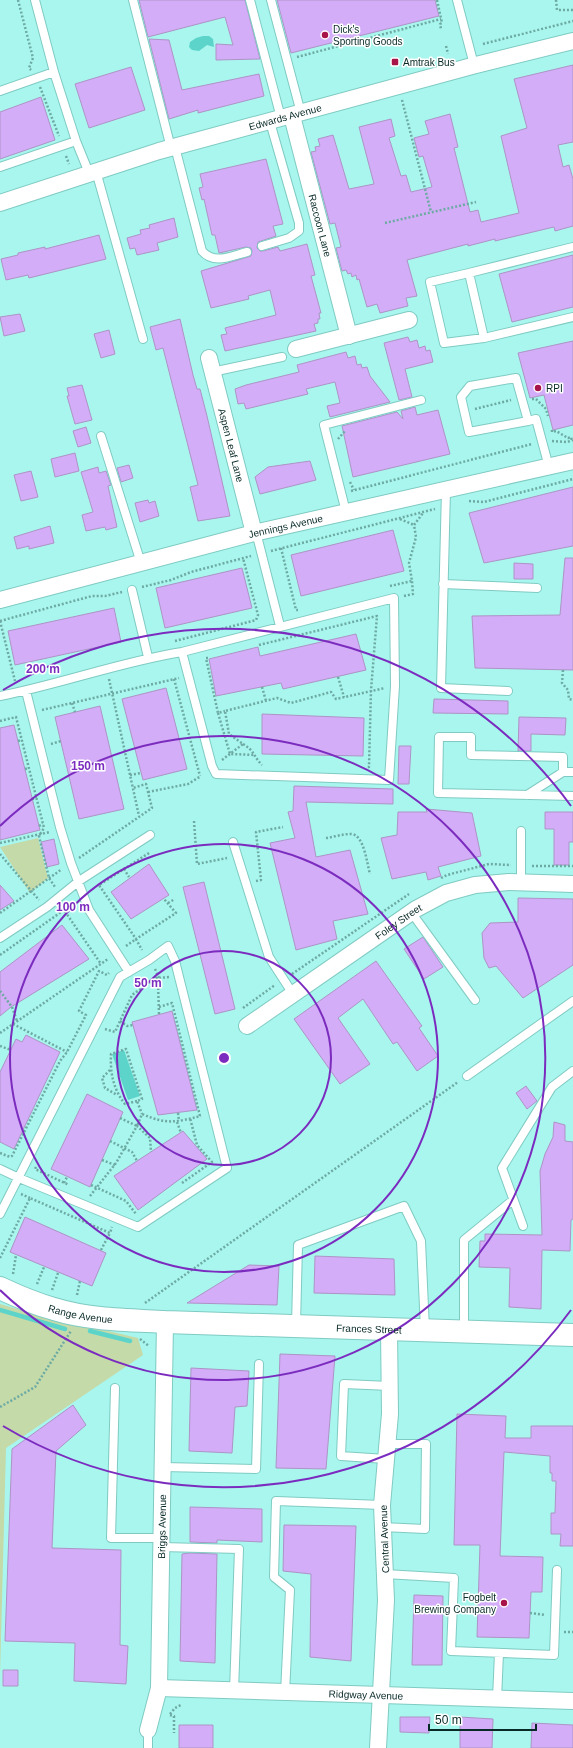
<svg xmlns="http://www.w3.org/2000/svg" width="573" height="1748" font-family="Helvetica,sans-serif">
<style>
.green{fill:#c4daa9}
.water{fill:#5cd4ca}
.lines{fill:none;stroke-linecap:round;stroke-linejoin:round}
.stream{stroke:#5cd4ca;stroke-width:4.5}
.building{fill:#d3adf7;stroke:#ad94c6}
.lane-casing{stroke:#7fcbc3;stroke-width:10}
.street-casing{stroke:#7fcbc3;stroke-width:18}
.secondary-casing{stroke:#7fcbc3;stroke-width:24}
.path{stroke:#6daaa4;stroke-width:2.5;stroke-dasharray:2 2;stroke-linecap:butt}
.lane{stroke:#fff;stroke-width:8}
.street{stroke:#fff;stroke-width:16}
.secondary{stroke:#fff;stroke-width:22}
.ring{fill:none;stroke:#7b2cbf;stroke-width:2}
.poi-dot{fill:#a8144a;stroke:#fff;stroke-width:1.5}
.labels{text-anchor:middle;stroke-width:3;stroke-linejoin:round;paint-order:stroke}
.poi-label{font-size:10px;fill:#082a27;stroke:#fff;text-anchor:start}
.street-label{font-size:10px;fill:#082a27;stroke:#fff}
.centre{fill:#7b2cbf;stroke:#fff;stroke-width:2}
.ring-label{font-size:12px;text-anchor:middle;font-weight:bold;fill:#7b2cbf;stroke:#fff;stroke-width:3;stroke-linejoin:round;paint-order:stroke}
</style>
<rect width="100%" height="100%" fill="#a9f6ee"/>
<path class="green" d="M38,838L48,878L30,893L0,847Z
M0,1304L31,1313L138,1338L143,1355L6,1448L0,1676Z"/>
<path class="water" d="M203,36H209L213,39L214,47L207,45L199,51L192,50L189,47L190,42L196,38Z
M124,1050L140,1096L128,1100L112,1054Z"/>
<g class="lines">
<path class="stream" d="M0,1310L65,1329
M90,1331L130,1341"/>
</g>
<path class="building" d="M139,0H245L260,59L216,60V44L233,45L225,17L148,37Z
M277,0H435L439,16L291,53Z
M149,39L169,40L182,90L259,74L264,96L198,113V110L169,119Z
M573,65V142L558,145L563,167L569,165L573,179V226L555,231L554,227L495,241V239L468,246V244L407,260L417,296L406,298L408,306L380,313L377,304L367,307L359,279L357,280L356,275L352,277L351,273L348,274L346,270L342,271L336,248L341,247L335,223L330,224L311,152L316,151L315,147L320,146L318,139L333,135L349,189L374,184L359,127L391,119L395,136L389,138L401,176L406,175L411,192L432,187L423,156L419,157L414,138L429,134L425,121L450,114L458,147L454,148L470,212L478,210L481,222L519,213L501,136L527,128L514,79Z
M131,67L145,110L89,128L75,84Z
M41,97L55,140L0,159V112Z
M266,159L283,224L273,226L276,236L258,242L257,248L260,251H263L278,247L280,251L307,244L315,275L311,276L321,313H319L320,319H318V323L314,324L316,331L225,351L221,335L227,334L225,328L276,315L270,290L248,296L249,299L211,308L201,271L248,257L251,256L252,251L251,248L246,247L219,253L215,235H212L204,199L202,200L199,188L203,187L200,174Z
M174,218L178,237L157,243L159,250L137,255L135,248L130,249L127,238L141,234L140,230L150,228L149,225Z
M99,235L106,259L29,278L28,275L6,280L1,259L18,255V253L45,247V249Z
M573,255V307L512,322L499,274Z
M20,314L25,331L4,336L0,317Z
M180,319L193,375L197,389H200L207,416L230,516L198,521L190,487L198,485L163,348L156,350L150,327Z
M109,330L115,354L101,358L94,334Z
M408,337L410,342L417,340L419,348L425,346L426,351L430,350L433,362L405,369L412,397L399,400L384,343Z
M573,341V425L553,430L544,395L530,398L518,353Z
M346,352L348,358L355,356L357,365L361,364L362,368L367,367L370,376L390,402L330,417L327,406L340,403L335,382L306,389L308,394L246,409L244,403L238,404L235,389L246,385L299,372L297,365Z
M82,385L92,420L75,424L67,396H69L67,388Z
M415,407L417,415L438,410L450,454L353,477L342,426L397,412L403,419L401,411Z
M86,427L91,443L78,447L73,431Z
M75,453L79,471L55,477L51,459Z
M310,461L316,480L260,494L255,477L268,467Z
M129,465L133,478L121,482L117,468Z
M98,467L99,473L106,471L111,485L108,486L117,527L106,530L105,527L86,531L82,515L93,512L81,472Z
M31,471L38,497L21,501L14,475Z
M573,487V546L484,563L469,513Z
M148,500L149,503L155,501L159,516L140,522L135,503Z
M50,526L54,543L29,549V546L17,549L14,537Z
M393,530L404,571L301,596L291,555Z
M565,558H573V670L475,668L472,616L560,615Z
M514,563L533,564V579H514Z
M242,568L252,608L165,628L156,588Z
M114,608L121,642L15,665L8,631Z
M356,634L366,670L283,689L281,683L216,696L209,659L258,647L260,656Z
M166,688L187,769L143,780L122,699Z
M434,699L508,701V714L433,713Z
M100,706L124,809L79,819L55,717Z
M262,714L364,718L363,756L262,754Z
M519,717L566,718L565,735L531,734V751H518Z
M14,725L40,830L0,840V728Z
M399,746H411L409,784H398Z
M294,786L393,789V804L306,802L316,857L350,850L368,914L333,921L337,939L296,950L270,843L295,838L288,812L293,811Z
M426,809L472,813L481,856L438,867L441,876L428,880L426,872L392,879L381,838L397,835L398,812H427Z
M545,812H573V842H569V865H554V829H545Z
M54,839L59,864L47,867L41,842Z
M149,864L169,895L131,919L111,892Z
M204,882L235,1009L215,1014L183,887Z
M0,885L14,901L0,910Z
M518,898L573,899V965L523,998L496,966L489,968L484,958L482,933L490,923L518,922Z
M62,925L89,959L11,1007L0,1016V972Z
M423,937L443,967L424,979L404,949Z
M376,961L422,1026L419,1028L438,1056L417,1071L397,1042L393,1044L363,999L338,1018L370,1064L340,1084L294,1019Z
M172,1011L197,1110L158,1115L132,1022Z
M26,1035L60,1052L14,1149L0,1142V1072L16,1039L22,1042Z
M526,1086L537,1101L527,1109L516,1093Z
M87,1094L123,1112L90,1187L51,1169Z
M554,1122L565,1125V1141L573,1142V1219L571,1220L570,1251L542,1250L541,1309L509,1307L510,1268L479,1267L480,1241H485V1234L542,1235L540,1171L545,1154L553,1137Z
M183,1131L207,1159L138,1210L114,1176Z
M25,1217L106,1253L92,1286L10,1252Z
M315,1256L394,1259L395,1295L314,1293Z
M249,1265L279,1266L277,1305L187,1303Z
M280,1354L335,1356L326,1469L276,1468Z
M191,1368L249,1371L247,1406L235,1407L232,1453L189,1451Z
M73,1405L86,1425L56,1451L52,1548L121,1550L120,1645L128,1646L126,1684L74,1681L75,1643L5,1641L12,1449Z
M457,1414L506,1416L505,1438H531V1426H573V1546H560L561,1534H551V1513H555L556,1481H552V1473H550V1456L504,1452L500,1556L543,1557L542,1592H531L529,1638L477,1637L480,1545H454Z
M190,1507L262,1509V1542L217,1540V1543L190,1542Z
M284,1525L356,1526L351,1661L310,1657L311,1574L283,1571Z
M190,1553L217,1554L215,1663L180,1661L182,1554Z
M414,1595L443,1596L442,1665H412Z
M3,1670H18V1686H3Z
M400,1717H430L429,1733L400,1732Z
M460,1717L493,1719L492,1748H460Z
M532,1723L573,1725V1748H531Z
M179,1725H213V1748H179Z"/>
<g class="lines">
<defs>
<path id="lane" d="M133,0L171,148
M250,0L281,118
M271,0L301,113
M457,0L474,65
M0,91L54,72
M76,141L89,173
M175,147L202,251C214,265 231,256 247,252
M0,167L76,141L54,72L35,0
M96,171L143,339
M262,246L289,238L299,231V223L270,122
M573,247L469,273L484,338L573,317
M469,273L430,282L444,343L484,338
M212,372L282,357
M528,421L516,378L470,386L461,397L469,432L528,421L536,419L549,467
M101,436L141,563
M446,490L441,688L508,691
M346,512L324,425L421,400
M256,532L280,626
M443,584L537,588
M132,590L148,657
M26,691L60,827L71,863L89,910L129,972
M0,696C61,684 120,662 182,652L394,598L395,686L389,780L216,774L212,766L182,652
M563,772V757L471,755V737H439L438,793L573,796
M527,795L563,772H573
M521,831V882
M233,842L269,957L293,994
M411,912L475,1000
M0,938L47,907L79,881L150,835
M467,1076L573,1001
M0,1169L19,1178L138,1227L227,1168L175,961L168,946L149,960L120,977L0,1214
M523,1226L502,1168L552,1087L573,1071
M296,1325L298,1245L404,1206L421,1241L425,1330
M464,1331V1240L513,1200
M115,1388L111,1538H162
M386,1459L341,1456L344,1384L390,1386
M163,1467L256,1469L259,1364
M382,1527L425,1529L426,1444H389
M162,1547L239,1549L234,1691
M385,1574L454,1578L451,1651L554,1655L557,1570
M285,1693L290,1590L274,1577L276,1501L382,1505
M497,1699L499,1653
M148,1730V1748"/>
<g id="street">
<path id="s1" d="M292,116L349,336"/>
<path id="s2" d="M0,203L159,151L472,66L573,41"/>
<path d="M296,349L409,320"/>
<path id="s3" d="M209,358L254,533"/>
<path id="s4" d="M0,600L254,533L573,461"/>
<path id="s5" d="M247,1026L416,909L446,893L475,885L509,882L573,884"/>
<path id="s6" d="M159,1688L573,1701"/>
<path id="s7" d="M148,1730L159,1688L165,1322"/>
<path d="M378,1748L386,1600L382,1505L390,1414L389,1330"/>
</g>
<g id="secondary">
<path id="s8" d="M0,1288C17,1296 36,1304 54,1309C89,1320 129,1320 165,1322L573,1335"/>
</g>
</defs>
<use href="#lane" class="lane-casing"/>
<use href="#street" class="street-casing"/>
<use href="#secondary" class="secondary-casing"/>
<path class="path" d="M18,0L33,58L29,68L31,70
M437,0L442,23L440,24L441,29
M556,0L557,10H573
M483,44L573,21
M446,46L448,54
M297,57L441,19
M40,87L59,136
M402,100L431,212
M66,156L69,164
M385,223L476,202
M532,399H536L546,409L548,416
M475,409L511,400
M552,430V432L556,431L568,438L571,437L572,441
M338,439L345,431
M552,441L567,442L573,440
M350,482L354,490
M351,491L532,444
M469,501L484,502L573,479
M400,519L414,525
M281,548L296,610H298
M271,551L435,509
M390,586L412,581L409,563L416,537L414,525L423,513
M142,587L171,580L191,572L251,556
M404,596L413,594L412,581
M0,621L92,596H105L122,592
M0,621L15,681
M175,641L256,620L258,615L243,558
M259,645L377,616L371,690L369,767H367
M208,658H206L218,713L225,711
M563,670L562,683L568,690L569,699L573,700
M338,677L344,697
M109,679L139,816
M174,679L200,776
M262,687L266,701
M72,703L75,712
M42,710L179,678
M218,713L230,754L255,755
M0,721L16,717L43,824L44,828L39,836L49,878L55,887
M18,741L22,740
M51,744L61,741
M243,744C255,751 253,756 262,765
M222,760L243,744L229,734L225,711L277,698L291,703L331,692L336,699L385,688
M25,769L29,768
M130,775L141,773
M148,792L188,784L201,776
M32,799L37,798
M194,821L197,864L227,858
M39,826L43,824
M326,838C334,837 342,834 351,834C364,834 367,864 370,874
M0,843L50,832
M149,853L99,885L136,939L176,913L164,899
M0,854L39,900
M79,858L152,808L146,784L133,788
M532,866H573
M124,869L129,877
M441,878L447,875L489,864L511,865
M256,881L261,880L256,832L283,827
M168,903L175,899
M63,906L64,910L71,908
M0,913L62,869
M126,946L136,939L142,950
M0,955L64,910L101,964
M155,969L159,978L158,983L159,1014
M292,974L409,894
M159,978L169,977
M0,991L12,1007L17,1021
M159,1007L172,1003L200,1116
M243,1008L275,985
M120,1021L127,1026L133,1025
M13,1024L67,1052
M105,1029L115,1032L132,995L159,976
M0,1033L108,959
M0,1046L11,1050
M110,1070L102,1078L105,1088L117,1095
M137,1101L125,1104C113,1089 110,1072 111,1054L126,1049L142,1099L137,1101L142,1114
M178,1113L179,1121
M120,1118L137,1126L142,1114C167,1125 176,1122 201,1116
M177,1122L181,1133
M110,1141L132,1152L137,1161
M0,1153L10,1157L12,1156L60,1061L67,1052L86,1015L79,1011L99,971L107,975L109,973
M102,1160L115,1165
M36,1167L35,1169L69,1185
M64,1183L67,1177
M182,1183L212,1162L197,1145L190,1118
M91,1185L126,1201L136,1214
M21,1194L30,1198
M90,1196L116,1163L137,1126L150,1138L151,1152
M101,1250L110,1233
M0,1258L30,1198L110,1233L112,1227
M13,1274L16,1255
M37,1284L44,1267
M52,1290L58,1273
M77,1295L80,1281
M145,1303L458,1082
M140,1339L149,1346
M0,1407L35,1387L71,1331
M530,1613L545,1615
M564,1632H573
M170,1714L175,1708L181,1705
M170,1715L174,1716V1733"/>
<use href="#lane" class="lane"/>
<use href="#street" class="street"/>
<use href="#secondary" class="secondary"/>
</g>
<g class="ring">
<circle cx="224" cy="1058" r="107"/>
<circle cx="224" cy="1058" r="214"/>
<path d="M0 826A322 322 0 1 1 0 1290"/>
<path d="M571 1310A429 429 0 0 1 3 1426M3 690A429 429 0 0 1 571 806"/>
</g>
<g class="poi-dot">
<circle cx="325" cy="35" r="4"/>
<rect x="391" y="58" width="8" height="8" rx="2"/>
<circle cx="538" cy="388" r="4"/>
<circle cx="504" cy="1603" r="4"/>
</g>
<g class="labels">
<g class="poi-label">
<text x="333" y="33">Dick's<tspan x="333" dy="12">Sporting Goods</tspan></text>
<text x="403" y="66">Amtrak Bus</text>
<text x="546" y="392">RPI</text>
<text x="496" y="1601" text-anchor="end">Fogbelt<tspan x="496" dy="12">Brewing Company</tspan></text>
</g>
<g class="street-label">
<text dy="4" stroke="none"><textPath href="#s2" startOffset="298">Edwards Avenue</textPath></text>
<text dy="4" stroke="none"><textPath href="#s1" startOffset="113">Raccoon Lane</textPath></text>
<text dy="4" stroke="none"><textPath href="#s3" startOffset="90">Aspen Leaf Lane</textPath></text>
<text dy="4" stroke="none"><textPath href="#s4" startOffset="295">Jennings Avenue</textPath></text>
<text dy="4" stroke="none"><textPath href="#s5" startOffset="184">Foley Street</textPath></text>
<text dy="4" stroke="none"><textPath href="#s8" startOffset="85">Range Avenue</textPath></text>
<text dy="4" stroke="none"><textPath href="#s8" startOffset="374">Frances Street</textPath></text>
<text dy="4" stroke="none"><textPath href="#s7" startOffset="205">Briggs Avenue</textPath></text>
<text transform="translate(384 1539) rotate(-92)" y="4">Central Avenue</text>
<text dy="4" stroke="none"><textPath href="#s6" startOffset="207">Ridgway Avenue</textPath></text>
</g>
</g>
<circle cx="224" cy="1058" r="6" class="centre"/>
<g class="ring-label">
<text x="43" y="673">200 m</text>
<text x="88" y="770">150 m</text>
<text x="73" y="911">100 m</text>
<text x="148" y="987">50 m</text>
</g>
<path d="M429 1724v6h107v-6" fill="none" stroke="#082a27" stroke-width="2"/>
<text x="435" y="1724" font-size="12" fill="#082a27" stroke="#ffffff" stroke-width="3" paint-order="stroke">50 m</text>
</svg>
